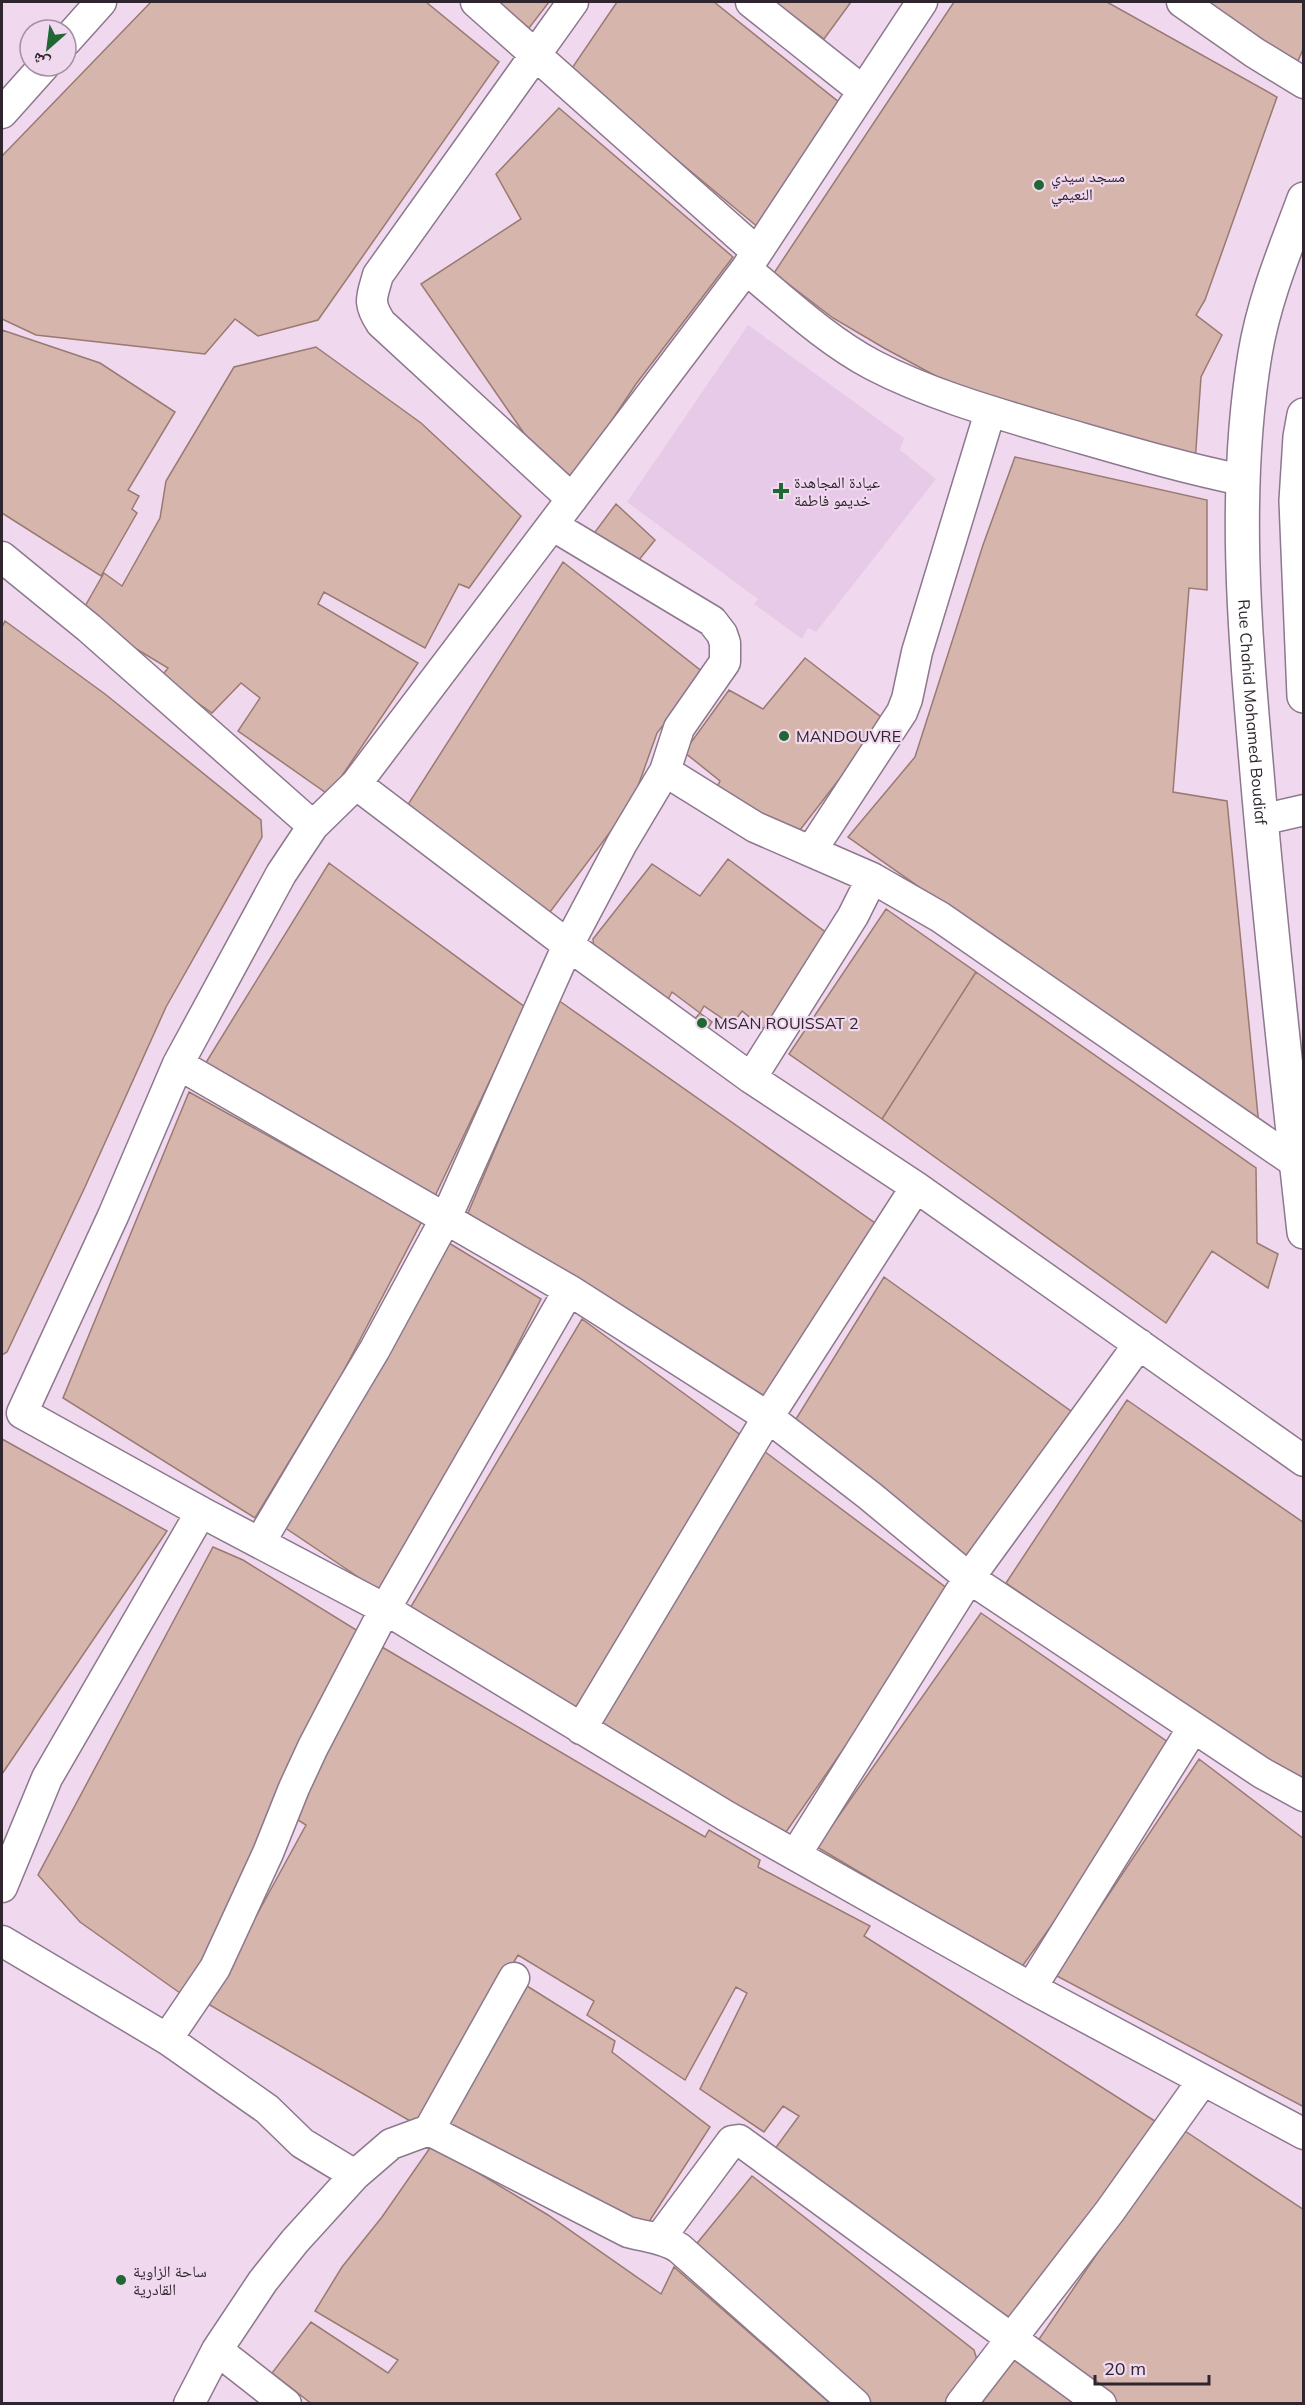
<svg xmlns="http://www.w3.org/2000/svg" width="1305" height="2405" font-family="Mulish,'Noto Naskh Arabic',sans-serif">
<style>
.built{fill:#e7cae7}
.building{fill:#d6b5ac;stroke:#997a72;stroke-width:1.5}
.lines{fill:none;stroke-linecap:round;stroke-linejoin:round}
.street-casing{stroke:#8d788d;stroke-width:33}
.secondary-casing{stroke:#8d788d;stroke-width:36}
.street{stroke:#fff;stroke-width:30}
.secondary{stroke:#fff;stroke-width:33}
.poi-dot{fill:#216733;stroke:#f0d8ef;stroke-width:2}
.labels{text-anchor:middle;stroke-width:4.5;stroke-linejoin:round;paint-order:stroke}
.poi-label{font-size:16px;fill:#2e252e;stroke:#f0d8ef;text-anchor:start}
.street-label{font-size:16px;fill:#2e252e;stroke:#f0d8ef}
</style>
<rect width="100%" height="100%" fill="#f0d8ef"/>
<path class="built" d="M748,325L904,438L900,450L936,479L816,632L808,628L802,639L754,604L758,599L627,502Z"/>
<path class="building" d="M151,2H426L499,62L318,320L258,336L235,319L205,354L36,335L2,319V156Z
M498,2H549L529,28Z
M617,2H714L845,107L759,228L570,71Z
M775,2H851L824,39Z
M954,2H1107L1277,97L1205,300L1196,315L1222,335L1201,377L1195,463L958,388L884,348L833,318L774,273Z
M1191,2H1304V47L1294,70Z
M559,108L733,257L636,384L572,480L552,474L421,284L521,219L496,174Z
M2,330L100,363L175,412L128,490L139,496L132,509L137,513L101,576L2,513Z
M316,347L421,423L521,516L469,588L459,584L425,648L324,592L318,604L418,663L329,795L238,731L260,698L241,683L212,713L161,677L168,668L80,615L104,573L122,586L160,518L166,481L234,367Z
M1015,457L1207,500V590L1189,588L1173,792L1227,801L1259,1126L848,837L915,757L983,545Z
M616,504L655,540L634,566L592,536Z
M563,562L704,673L657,733L632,803L550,912L407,806Z
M5,621L105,694L261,820L262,837L166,1007L85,1187L7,1352L2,1355V627Z
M805,658L885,720L793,839L714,792L720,781L684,752L729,690L763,709Z
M728,859L828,934L764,1029L742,1011L732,1025L704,1006L700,1013L672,992L666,1003L595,961L593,939L652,864L700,896Z
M329,863L525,1007L435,1196L202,1069Z
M886,909L976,972L882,1119L789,1054Z
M976,972L1256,1168L1257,1243L1278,1254L1268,1288L1212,1251L1166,1323L882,1119Z
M558,1000L875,1223L760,1408L468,1213Z
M700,1013L712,1022L705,1033L691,1023Z
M189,1092L422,1221L341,1376L255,1518L63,1398Z
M444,1240L541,1299L388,1597L281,1525Z
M884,1277L1082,1419L971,1560L791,1427Z
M582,1319L742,1436L570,1719L406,1615Z
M1127,1400L1304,1523V1792L1006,1583Z
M2,1439L167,1531L2,1774Z
M764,1451L952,1592L786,1832L593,1729Z
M213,1547L243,1560L366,1636L187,1998L80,1922L38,1875Z
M981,1613L1178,1749L1021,1968L817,1847Z
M382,1647L705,1837L709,1830L760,1860L758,1867L870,1926L864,1936L1158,2123L1016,2322L769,2157L799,2116L783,2106L764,2132L700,2089L747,1993L736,1987L685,2080L587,2015L594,2001L518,1955L417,2125L208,2004L306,1825L290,1815Z
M1199,1759L1304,1839V2107L1055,1975Z
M527,1986L615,2041L612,2052L710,2127L645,2228L444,2128Z
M1182,2129L1304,2210V2404H1111L1033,2348Z
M432,2145L548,2215L661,2294L674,2267L831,2404H312L272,2373L311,2322L388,2373L398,2360L315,2311L342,2267L382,2217Z
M752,2176L974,2350L978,2363L946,2404H869L694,2247Z
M1014,2357L1081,2404H981Z"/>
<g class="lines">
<defs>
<path id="street" d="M476,2L757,252
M751,2L863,91
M1182,2L1255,53L1304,83
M66,41L101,2
M2,113L44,66
M746,269C786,302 826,340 873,365C929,394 992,412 1053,430C1116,448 1178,467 1242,480
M572,499L381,323C367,302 372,297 378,275L573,2
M2,557L89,628L313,826
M665,771L755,827L872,878L853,916L751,1078
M356,784L746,269L922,2
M1261,820L1304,810
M811,851L902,712L907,699L917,652L990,412
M872,878L940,917L1296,1163
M178,1064L569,1290L768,1417L870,1496L969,1578L1262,1773L1304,1796
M201,1512L385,1609L726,1816L1031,1988L1304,2134
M260,1542L375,1349L446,1218L568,945L622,843L665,771L679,728L725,662V643L722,634L712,621L552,525
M581,1729L768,1417L916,1187
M796,1854L969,1578L1139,1344
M2,1887L47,1778L201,1512L22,1413L113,1216L178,1064L281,874L313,826L356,784L568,945L751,1078L916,1187L1304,1461
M2,1941L167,2039L267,2109L302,2143L355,2175
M1031,1988L1193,1728
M167,2039L215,1968L268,1853L294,1788L313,1747L385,1609L569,1290
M429,2130L514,1978
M660,2238L729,2145L732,2141L739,2140L1101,2404
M217,2350L286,2404
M189,2404L217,2350L263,2281L295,2241L355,2175L391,2144L429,2130L628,2232C646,2237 664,2238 679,2248L855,2404
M961,2404L1110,2211L1203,2080"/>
<g id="secondary">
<path id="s1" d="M1304,199C1285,250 1264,300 1255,354C1232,493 1245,634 1257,773C1270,926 1287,1079 1304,1232"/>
<path d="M1304,415L1300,437L1296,501L1304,696"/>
</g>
</defs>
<use href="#street" class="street-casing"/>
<use href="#secondary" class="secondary-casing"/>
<use href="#street" class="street"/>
<use href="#secondary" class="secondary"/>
</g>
<g class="poi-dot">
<circle cx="1039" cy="185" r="6"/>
<path d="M778 482h6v6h6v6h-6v6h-6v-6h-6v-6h6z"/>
<circle cx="784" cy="736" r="6"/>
<circle cx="702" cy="1023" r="6"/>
<circle cx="121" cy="2280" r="6"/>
</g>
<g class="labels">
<g class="poi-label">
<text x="1051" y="182">مسجد سيدي<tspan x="1051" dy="18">النعيمي</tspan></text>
<text x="794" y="488">عيادة المجاهدة<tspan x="794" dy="18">خديمو فاطمة</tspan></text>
<text x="796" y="742">MANDOUVRE</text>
<text x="714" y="1029">MSAN ROUISSAT 2</text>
<text x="133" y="2277">ساحة الزاوية<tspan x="133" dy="18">القادرية</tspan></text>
</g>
<g class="street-label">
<text dy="6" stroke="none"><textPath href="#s1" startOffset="522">Rue Chahid Mohamed Boudiaf</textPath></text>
</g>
</g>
<rect width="1305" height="2405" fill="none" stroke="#2e252e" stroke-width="6"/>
<g transform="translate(48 48) rotate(208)"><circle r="28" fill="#f0d8ef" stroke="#a290a2" stroke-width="1.5"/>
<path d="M0-4.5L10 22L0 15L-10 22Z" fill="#216733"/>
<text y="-9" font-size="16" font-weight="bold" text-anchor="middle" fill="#2e252e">ش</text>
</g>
<path d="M1095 2375v9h114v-9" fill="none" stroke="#2e252e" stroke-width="3"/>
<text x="1104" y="2375" font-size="18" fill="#2e252e" stroke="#f0d8ef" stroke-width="4.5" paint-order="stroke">20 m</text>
</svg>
